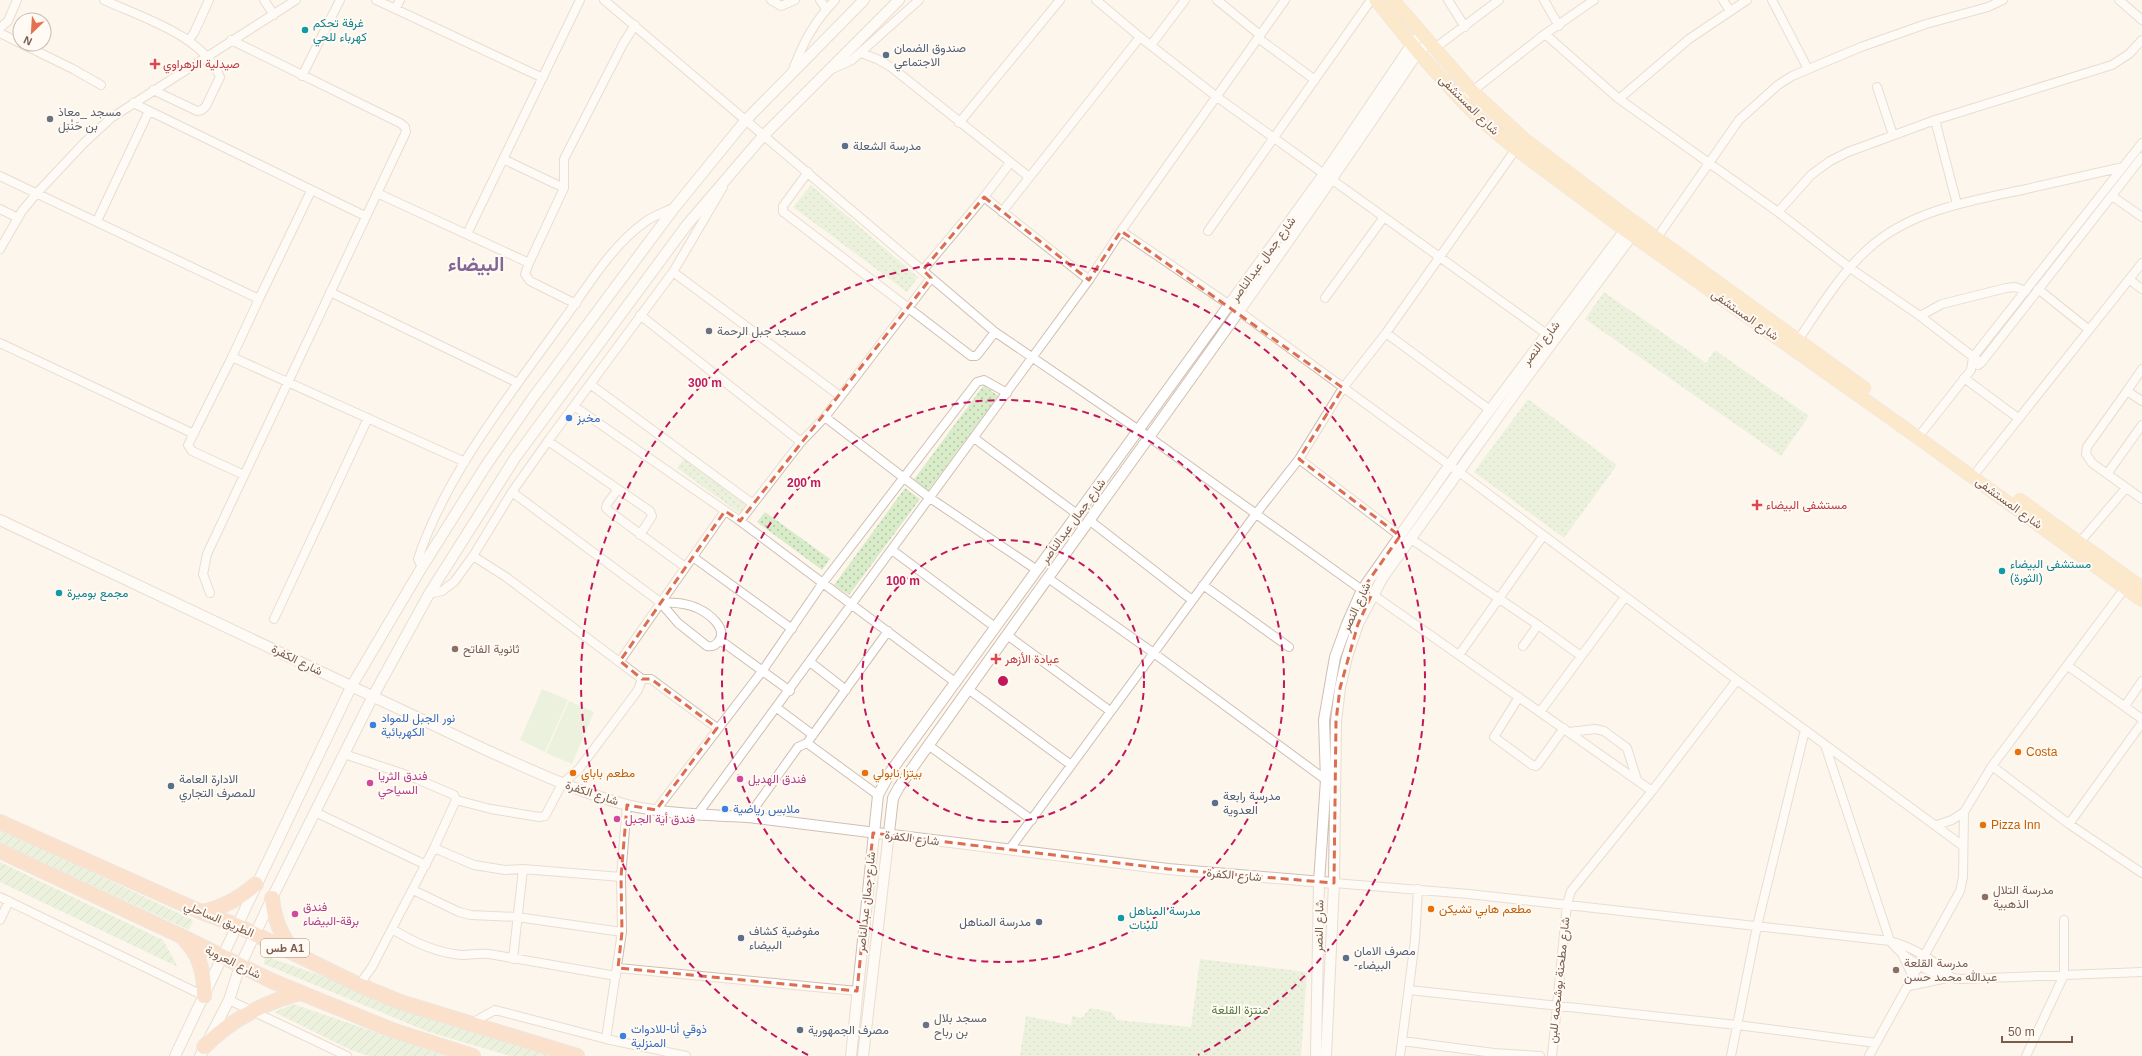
<svg xmlns="http://www.w3.org/2000/svg" width="2142" height="1056" font-family="Helvetica,Vazirmatn,sans-serif">
<style>
.grass{fill:url(#grass-dots)}
.garden{fill:url(#garden-furrows)}
.pitch{fill:#d8ecc9}
.lines{fill:none;stroke-linecap:round;stroke-linejoin:round}
.minor-casing{stroke:#d1beb0;stroke-width:10}
.tertiary-casing{stroke:#d1beb0;stroke-width:12}
.primary-casing{stroke:#dad1cd;stroke-width:14}
.trunk-casing{stroke:#dad1cd;stroke-width:16}
.minor{stroke:#fff;stroke-width:8}
.tertiary{stroke:#fff;stroke-width:10}
.primary{stroke:#fbd9a5;stroke-width:13}
.trunk{stroke:#f9c8a4;stroke-width:14}
.marked{fill:none;stroke:#dc6d51;stroke-width:3;stroke-dasharray:8 5;stroke-linejoin:round}
.ring{fill:none;stroke:#c2185b;stroke-width:2;stroke-dasharray:7 5}
.culture-dot{fill:#0f9aa8;stroke:#fffaf3;stroke-width:1.5}
.service-dot{fill:#5c6f8a;stroke:#fffaf3;stroke-width:1.5}
.health-dot{fill:#e0444e;stroke:#fffaf3;stroke-width:1.5}
.worship-dot{fill:#6b7280;stroke:#fffaf3;stroke-width:1.5}
.shop-dot{fill:#3f7fe0;stroke:#fffaf3;stroke-width:1.5}
.education-dot{fill:#8d6e63;stroke:#fffaf3;stroke-width:1.5}
.food-dot{fill:#e8710a;stroke:#fffaf3;stroke-width:1.5}
.hotel-dot{fill:#d1479c;stroke:#fffaf3;stroke-width:1.5}
.labels{text-anchor:middle;stroke-width:4;stroke-linejoin:round;paint-order:stroke}
.shield{fill:#fffaf3;stroke:#a28b7f;stroke-width:1}
.shield-label{font-size:11px;font-weight:bold;fill:#7a5c4d}
.culture-label{font-size:12px;fill:#0d838f;stroke:#fffaf3;text-anchor:start}
.service-label{font-size:12px;fill:#4e5e75;stroke:#fffaf3;text-anchor:start}
.health-label{font-size:12px;fill:#be3a42;stroke:#fffaf3;text-anchor:start}
.street-label{font-size:12px;fill:#7a5c4d;stroke:#fffaf3}
.worship-label{font-size:12px;fill:#5b616d;stroke:#fffaf3;text-anchor:start}
.shop-label{font-size:12px;fill:#366cbe;stroke:#fffaf3;text-anchor:start}
.education-label{font-size:12px;fill:#785e54;stroke:#fffaf3;text-anchor:start}
.food-label{font-size:12px;fill:#c56008;stroke:#fffaf3;text-anchor:start}
.hotel-label{font-size:12px;fill:#b23c85;stroke:#fffaf3;text-anchor:start}
.park-label{font-size:12px;fill:#537a41;stroke:#fffaf3}
.town-label{font-size:20px;font-weight:bold;fill:#846695;stroke:#fffaf3}
.centre{fill:#c2185b;stroke:#fffaf3;stroke-width:2}
.ring-label{font-size:12px;text-anchor:middle;font-weight:bold;fill:#c2185b;stroke:#fffaf3;stroke-width:4;stroke-linejoin:round;paint-order:stroke}
</style>
<defs>
<pattern id="grass-dots" width="8" height="8" patternUnits="userSpaceOnUse"><rect width="8" height="8" fill="#d8ecc9"/><path d="M2 2h.1M6 6h.1" fill="none" stroke="#b4c2a5" stroke-width="1.8" stroke-linecap="round"/></pattern>
<pattern id="garden-furrows" width="10" height="10" patternUnits="userSpaceOnUse"><rect width="10" height="10" fill="#d8ecc9"/><path d="M-1 1l2-2M0 10L10 0M9 11l2-2" fill="none" stroke="#b4c2a5"/></pattern>
</defs>
<rect width="100%" height="100%" fill="#fdf6ec"/>
<path class="grass" d="M811,185L918,277L907,292L793,207Z
M1604,292L1706,363L1715,350L1809,416L1781,456L1585,319Z
M984,385L998,396L927,492L913,481Z
M1528,399L1617,465L1564,538L1474,472Z
M685,457L750,505L742,515L677,468Z
M905,488L920,499L849,595L834,585Z
M765,512L830,559L822,570L757,522Z
M1200,959L1307,972L1301,1056H1020L1026,1016L1071,1025L1072,1016L1082,1018L1090,1008L1111,1012L1117,1020L1191,1027Z"/>
<path class="garden" d="M0,828L193,920L189,930L0,843Z
M0,862L163,940L178,967L0,882Z
M265,956L502,1039L563,1056H510L429,1032L264,964Z
M293,1004L446,1056H369L351,1050L274,1012Z"/>
<path class="pitch" d="M542,689L568,700L545,752L520,740Z
M569,701L594,712L572,764L546,753Z"/>
<g class="lines">
<defs>
<path id="minor" d="M104,0C143,18 202,35 220,77L206,106L202,110L197,111L153,90
M264,0L274,15
M376,0L543,78
M604,0L995,332L1149,437L1362,590L1372,594L1652,791
M771,0L781,6L795,0
M820,0L826,9
M1096,0L1140,37L1217,97L1548,335
M1217,0L1260,35
M1448,0L1465,27
M1544,0L1559,26
M1723,0L1730,11
M1772,0L1808,69
M2119,0L2142,20
M395,9L400,0
M0,28L8,21L17,0
M0,33L20,43
M1545,34L1619,99L1778,212L1850,268L1920,316L1981,363
M1258,38L1315,80
M189,40L194,33L209,0
M22,44L73,69L101,85
M1151,45L1185,0
M1435,48L1499,0
M861,53L877,59L891,67L1029,177
M832,69L852,60L919,0
M792,72C803,43 813,23 835,0
M302,76L340,0
M1877,87L1893,135
M1619,99L1689,39L1747,0
M1461,100L1545,34L1594,0
M133,103L365,216
M1935,120L1957,204
M959,123L1060,0
M503,159L564,188
M1010,163L984,197L1089,280
M808,172L783,206V212L786,214L971,356H976L978,354L995,332
M0,176L259,299L232,357L465,462
M377,193L529,263L525,274L530,281L576,304
M2112,196L2142,217
M0,209L18,218
M1002,212L1140,37
M1778,212L1811,175L1830,161L1848,152L1935,120L2112,65L2129,54L2142,40
M97,221L149,111
M1121,231L1240,312L1459,472L1737,680L1963,846
M1208,231L1371,0
M467,234L580,0
M1654,242L1739,120L1778,85L1792,76L1861,47L1926,24L1988,7L2003,0
M0,249L22,211L37,193L84,143L111,118L296,0
M529,263L564,188V159L623,44L635,25
M923,270L984,197
M673,272L840,396
M2130,280L2142,289
M2038,289L2088,329
M330,292L518,383
M1325,298L1384,217
M259,299L311,191
M640,315L801,442
M1920,316L1942,304L2006,288L2015,287L2026,291
M1386,333L1490,410
M0,343L194,434
M1796,343C1818,311 1839,275 1868,249C1909,211 1970,201 2022,190C2056,182 2089,175 2123,167
M232,357L188,445L192,451L244,475
M1978,365L1981,363L2142,157
M1964,378L2018,418
M590,384L753,504
M2127,391L2142,369
M2142,401L2127,391L2087,447L2086,454L2092,463L2142,499
M574,406L740,521L955,682
M825,417L930,498L1037,570
M1923,431L1971,370L1973,357L2142,143
M974,438L1077,514
M548,441L650,511L652,516L640,535
M1299,459L1400,536
M1978,470L2142,263
M2107,474L2142,425
M618,489L607,504L606,508L609,511L685,567
M512,492L660,602L678,623L707,646C712,647 715,646 718,642C729,628 708,613 697,608C685,602 672,603 660,602
M1089,520L1192,600
M740,521L801,442L825,417L931,278
M1411,539L1538,625L1523,646
M2080,542L2126,488
M892,550L995,627
M473,556L506,577L642,679H651L717,728
M693,557L792,629
M422,567L418,559C446,474 510,395 562,322C587,288 610,247 645,222C653,216 665,212 675,207
M1048,578L1155,654L1326,780
M1203,585L1289,647
M210,593L203,574L207,554L406,132L405,127L400,123L231,40
M429,594L442,591L454,582L473,556L512,492L548,441L673,272L723,187
M274,619L368,418
M1538,625L1581,656
M1007,635L1110,711
M720,640L790,691
M1459,655L1543,536
M620,661L725,511
M810,662L846,690
M2068,666L2142,719
M968,689L1071,765
M1519,697L1494,737L1532,765L1536,766L1538,764L1564,728
M2125,706L2142,681
M777,708L813,735
M1540,712L1625,597
M1569,732L1595,729L1604,731L1627,748L1637,780
M807,743L878,795
M928,745L1032,820
M1825,745L1890,941C1907,962 1935,977 1961,979L2142,972
M344,754L410,776L454,795L456,800L491,809L539,817L545,816L562,784L579,769L638,690L642,679
M1992,766L2069,824L2142,873
M656,810L763,670L822,584L977,382L984,380L1007,393
M315,812L426,865
M697,815L1089,280L1121,231L1285,0
M748,817L798,747L807,743L888,631
M2069,824L2142,723
M1937,825L1952,820L1964,812L1992,766L2125,588
M434,848L456,800
M1009,850L1255,515L1299,459L1343,388L1386,333L1518,146
M1334,883L1469,894L1890,941C1913,947 1936,961 1952,978
M413,890L459,912L471,915L517,917L622,932
M0,897L204,996
M0,920L9,901
M392,929C413,942 436,953 462,955C472,955 479,953 489,954L616,976
M1903,956L1913,977
M513,959L523,869
M618,968L857,991
M359,985L372,967L434,848L474,865L505,870L523,869L621,877
M1909,986L1947,978
M1409,990L1737,1025L1876,1043
M229,1000L347,1056
M470,1024L495,1010L606,1039L686,1056
M606,1039L622,932L621,877L627,805
M1402,1041L1494,1053L1540,1056
M1400,1056L1415,940L1418,889
M1552,1056L1567,904L1571,891L1652,791L1737,680
M1731,1056L1757,926L1805,730
M1869,1056L1960,891L1963,877L1964,812
M2026,1056L2064,975V920"/>
<path id="tertiary" d="M0,520L484,749C531,770 577,792 627,805C666,814 708,815 748,817L1168,869L1334,883
M175,1056L351,687L422,567L485,467L532,399L675,207L745,121L864,0
M200,1056L229,1000L240,966L272,898L372,698L429,594L515,458L686,226L763,136L899,0
M851,1056L878,795L891,771L1324,174L1412,44L1421,34
M863,1056L893,798L899,787C1071,542 1251,302 1418,52L1430,42
M1316,1056L1319,882L1326,780L1324,720L1335,657L1347,624L1362,590L1460,450L1625,230V224
M1326,1056L1334,883L1336,721L1340,688L1347,657L1358,624L1383,577L1521,385L1636,230"/>
<path id="primary" d="M1376,0L1418,52L1461,100L1481,120L1516,149L1625,230L1920,439L2142,600
M1393,0L1472,91L1524,139L1626,216L1864,388
M2020,500L2142,588"/>
<path id="trunk" d="M0,822L201,912L236,925L359,985L400,1002L577,1056
M0,851L181,936L272,981L392,1030L473,1056
M272,898C274,919 281,936 294,952
M201,912C223,908 240,898 256,884
M184,939C200,955 205,974 204,996
M204,1047C231,1019 263,1003 300,993"/>
</defs>
<use href="#minor" class="minor-casing"/>
<use href="#tertiary" class="tertiary-casing"/>
<use href="#primary" class="primary-casing"/>
<use href="#trunk" class="trunk-casing"/>
<use href="#minor" class="minor"/>
<use href="#tertiary" class="tertiary"/>
<use href="#primary" class="primary"/>
<use href="#trunk" class="trunk"/>
</g>
<path d="M0 0H2142V1056H0ZM984,197L1089,280L1121,231L1343,388L1299,459L1400,536L1362,590L1372,594L1358,624L1340,688L1336,721L1334,883L1168,869L873,833L857,991L618,968L622,932L621,877L627,805L656,810L717,728L651,679H642L620,661L725,511L740,521L931,278L923,270Z" fill="#fdf6ec" fill-opacity=".55" fill-rule="evenodd"/>
<path class="marked" d="M984,197L1089,280L1121,231L1343,388L1299,459L1400,536L1362,590L1372,594L1358,624L1340,688L1336,721L1334,883L1168,869L873,833L857,991L618,968L622,932L621,877L627,805L656,810L717,728L651,679H642L620,661L725,511L740,521L931,278L923,270Z"/>
<g class="ring">
<circle cx="1003" cy="681" r="141"/>
<circle cx="1003" cy="681" r="281"/>
<path d="M808 1055A422 422 0 1 1 1198 1055"/>
</g>
<g class="culture-dot">
<circle cx="305" cy="30" r="4"/>
<circle cx="2002" cy="571" r="4"/>
<circle cx="59" cy="593" r="4"/>
<circle cx="1121" cy="918" r="4"/>
</g>
<g class="service-dot">
<circle cx="886" cy="55" r="4"/>
<circle cx="845" cy="146" r="4"/>
<circle cx="171" cy="786" r="4"/>
<circle cx="1215" cy="803" r="4"/>
<circle cx="1039" cy="922" r="4"/>
<circle cx="741" cy="938" r="4"/>
<circle cx="1346" cy="958" r="4"/>
<circle cx="800" cy="1030" r="4"/>
</g>
<g class="health-dot">
<path d="M153 58h4v4h4v4h-4v4h-4v-4h-4v-4h4z"/>
<path d="M1755 499h4v4h4v4h-4v4h-4v-4h-4v-4h4z"/>
<path d="M994 653h4v4h4v4h-4v4h-4v-4h-4v-4h4z"/>
</g>
<g class="worship-dot">
<circle cx="50" cy="119" r="4"/>
<circle cx="709" cy="331" r="4"/>
<circle cx="926" cy="1025" r="4"/>
</g>
<g class="shop-dot">
<circle cx="569" cy="418" r="4"/>
<circle cx="373" cy="725" r="4"/>
<circle cx="725" cy="809" r="4"/>
<circle cx="623" cy="1036" r="4"/>
</g>
<g class="education-dot">
<circle cx="455" cy="649" r="4"/>
<circle cx="1985" cy="897" r="4"/>
<circle cx="1896" cy="970" r="4"/>
</g>
<g class="food-dot">
<circle cx="2018" cy="752" r="4"/>
<circle cx="573" cy="773" r="4"/>
<circle cx="865" cy="773" r="4"/>
<circle cx="1983" cy="825" r="4"/>
<circle cx="1431" cy="909" r="4"/>
</g>
<g class="hotel-dot">
<circle cx="740" cy="779" r="4"/>
<circle cx="370" cy="783" r="4"/>
<circle cx="617" cy="819" r="4"/>
<circle cx="295" cy="914" r="4"/>
</g>
<g class="labels">
<rect class="shield" x="261" y="939" width="48" height="18" rx="3"/>
<g class="shield-label">
<text x="285" y="952">طس A1</text>
</g>
<g class="culture-label">
<text x="313" y="27">غرفة تحكم<tspan x="313" dy="14">كهرباء للحي</tspan></text>
<text x="2010" y="568">مستشفى البيضاء<tspan x="2010" dy="14">(الثورة)</tspan></text>
<text x="67" y="597">مجمع بوميرة</text>
<text x="1129" y="915">مدرسة المناهل<tspan x="1129" dy="14">للبنات</tspan></text>
</g>
<g class="service-label">
<text x="894" y="52">صندوق الضمان<tspan x="894" dy="14">الاجتماعي</tspan></text>
<text x="853" y="150">مدرسة الشعلة</text>
<text x="179" y="783">الادارة العامة<tspan x="179" dy="14">للمصرف التجاري</tspan></text>
<text x="1223" y="800">مدرسة رابعة<tspan x="1223" dy="14">العدوية</tspan></text>
<text x="1031" y="926" text-anchor="end">مدرسة المناهل</text>
<text x="749" y="935">مفوضية كشاف<tspan x="749" dy="14">البيضاء</tspan></text>
<text x="1354" y="955">مصرف الامان<tspan x="1354" dy="14">-البيضاء</tspan></text>
<text x="808" y="1034">مصرف الجمهورية</text>
</g>
<g class="health-label">
<text x="163" y="68">صيدلية الزهراوي</text>
<text x="1766" y="509">مستشفى البيضاء</text>
<text x="1005" y="663">عيادة الأزهر</text>
</g>
<g class="street-label">
<text transform="translate(1469 105) rotate(45)" y="4">شارع المستشفى</text>
<text transform="translate(1263 259) rotate(-54)" y="4">شارع جمال عبدالناصر</text>
<text transform="translate(1745 315) rotate(35)" y="4">شارع المستشفى</text>
<text transform="translate(1541 343) rotate(-52)" y="4">شارع النصر</text>
<text transform="translate(2009 503) rotate(36)" y="4">شارع المستشفى</text>
<text transform="translate(1073 521) rotate(-54)" y="4">شارع جمال عبدالناصر</text>
<text transform="translate(1356 607) rotate(-65)" y="4">شارع النصر</text>
<text transform="translate(297 660) rotate(26)" y="4">شارع الكفرة</text>
<text transform="translate(592 793) rotate(18)" y="4">شارع الكفرة</text>
<text transform="translate(912 838) rotate(7)" y="4">شارع الكفرة</text>
<text transform="translate(1234 875) rotate(5)" y="4">شارع الكفرة</text>
<text transform="translate(866 902) rotate(-84)" y="4">شارع جمال عبدالناصر</text>
<text transform="translate(219 919) rotate(23)" y="4">الطريق الساحلي</text>
<text transform="translate(1319 926) rotate(-89)" y="4">شارع النصر</text>
<text transform="translate(233 962) rotate(26)" y="4">شارع العروبة</text>
<text transform="translate(1559 980) rotate(-84)" y="4">شارع مطحنة بوشحمه للبن</text>
</g>
<g class="worship-label">
<text x="58" y="116">مسجد _معاذ<tspan x="58" dy="14">بن حَنْبَل</tspan></text>
<text x="717" y="335">مسجد جبل الرحمة</text>
<text x="934" y="1022">مسجد بلال<tspan x="934" dy="14">بن رباح</tspan></text>
</g>
<g class="shop-label">
<text x="577" y="422">مخبز</text>
<text x="381" y="722">نور الجبل للمواد<tspan x="381" dy="14">الكهربائية</tspan></text>
<text x="733" y="813">ملابس رياضية</text>
<text x="631" y="1033">ذوقي أنا-للادوات<tspan x="631" dy="14">المنزلية</tspan></text>
</g>
<g class="education-label">
<text x="463" y="653">ثانوية الفاتح</text>
<text x="1993" y="894">مدرسة التلال<tspan x="1993" dy="14">الذهبية</tspan></text>
<text x="1904" y="967">مدرسة القلعة<tspan x="1904" dy="14">عبدالله محمد حسن</tspan></text>
</g>
<g class="food-label">
<text x="2026" y="756">Costa</text>
<text x="581" y="777">مطعم باباي</text>
<text x="873" y="777">بيتزا نابولي</text>
<text x="1991" y="829">Pizza Inn</text>
<text x="1439" y="913">مطعم هابي تشيكن</text>
</g>
<g class="hotel-label">
<text x="378" y="780">فندق الثريا<tspan x="378" dy="14">السياحي</tspan></text>
<text x="748" y="783">فندق الهديل</text>
<text x="625" y="823">فندق أية الجبل</text>
<text x="303" y="911">فندق<tspan x="303" dy="14">برقة-البيضاء</tspan></text>
</g>
<g class="park-label">
<text x="1240" y="1014">منتزة القلعة</text>
</g>
<g class="town-label">
<text x="476" y="271">البيضاء</text>
</g>
</g>
<circle cx="1003" cy="681" r="6" class="centre"/>
<g class="ring-label">
<text x="705" y="387">300 m</text>
<text x="804" y="487">200 m</text>
<text x="903" y="585">100 m</text>
</g>
<g transform="translate(32 32) rotate(205)"><circle r="19" fill="#fffaf3" stroke="#cabbb1"/>
<path d="M0-3L7 15L0 10L-7 15Z" fill="#e76f51"/>
<text y="-6" font-size="11" font-weight="bold" text-anchor="middle" fill="#7a5c4d">N</text>
</g>
<path d="M2002 1036v6h70v-6" fill="none" stroke="#7a5c4d" stroke-width="2"/>
<text x="2008" y="1036" font-size="12" fill="#7a5c4d" stroke="#fffaf3" stroke-width="3" paint-order="stroke">50 m</text>
</svg>
